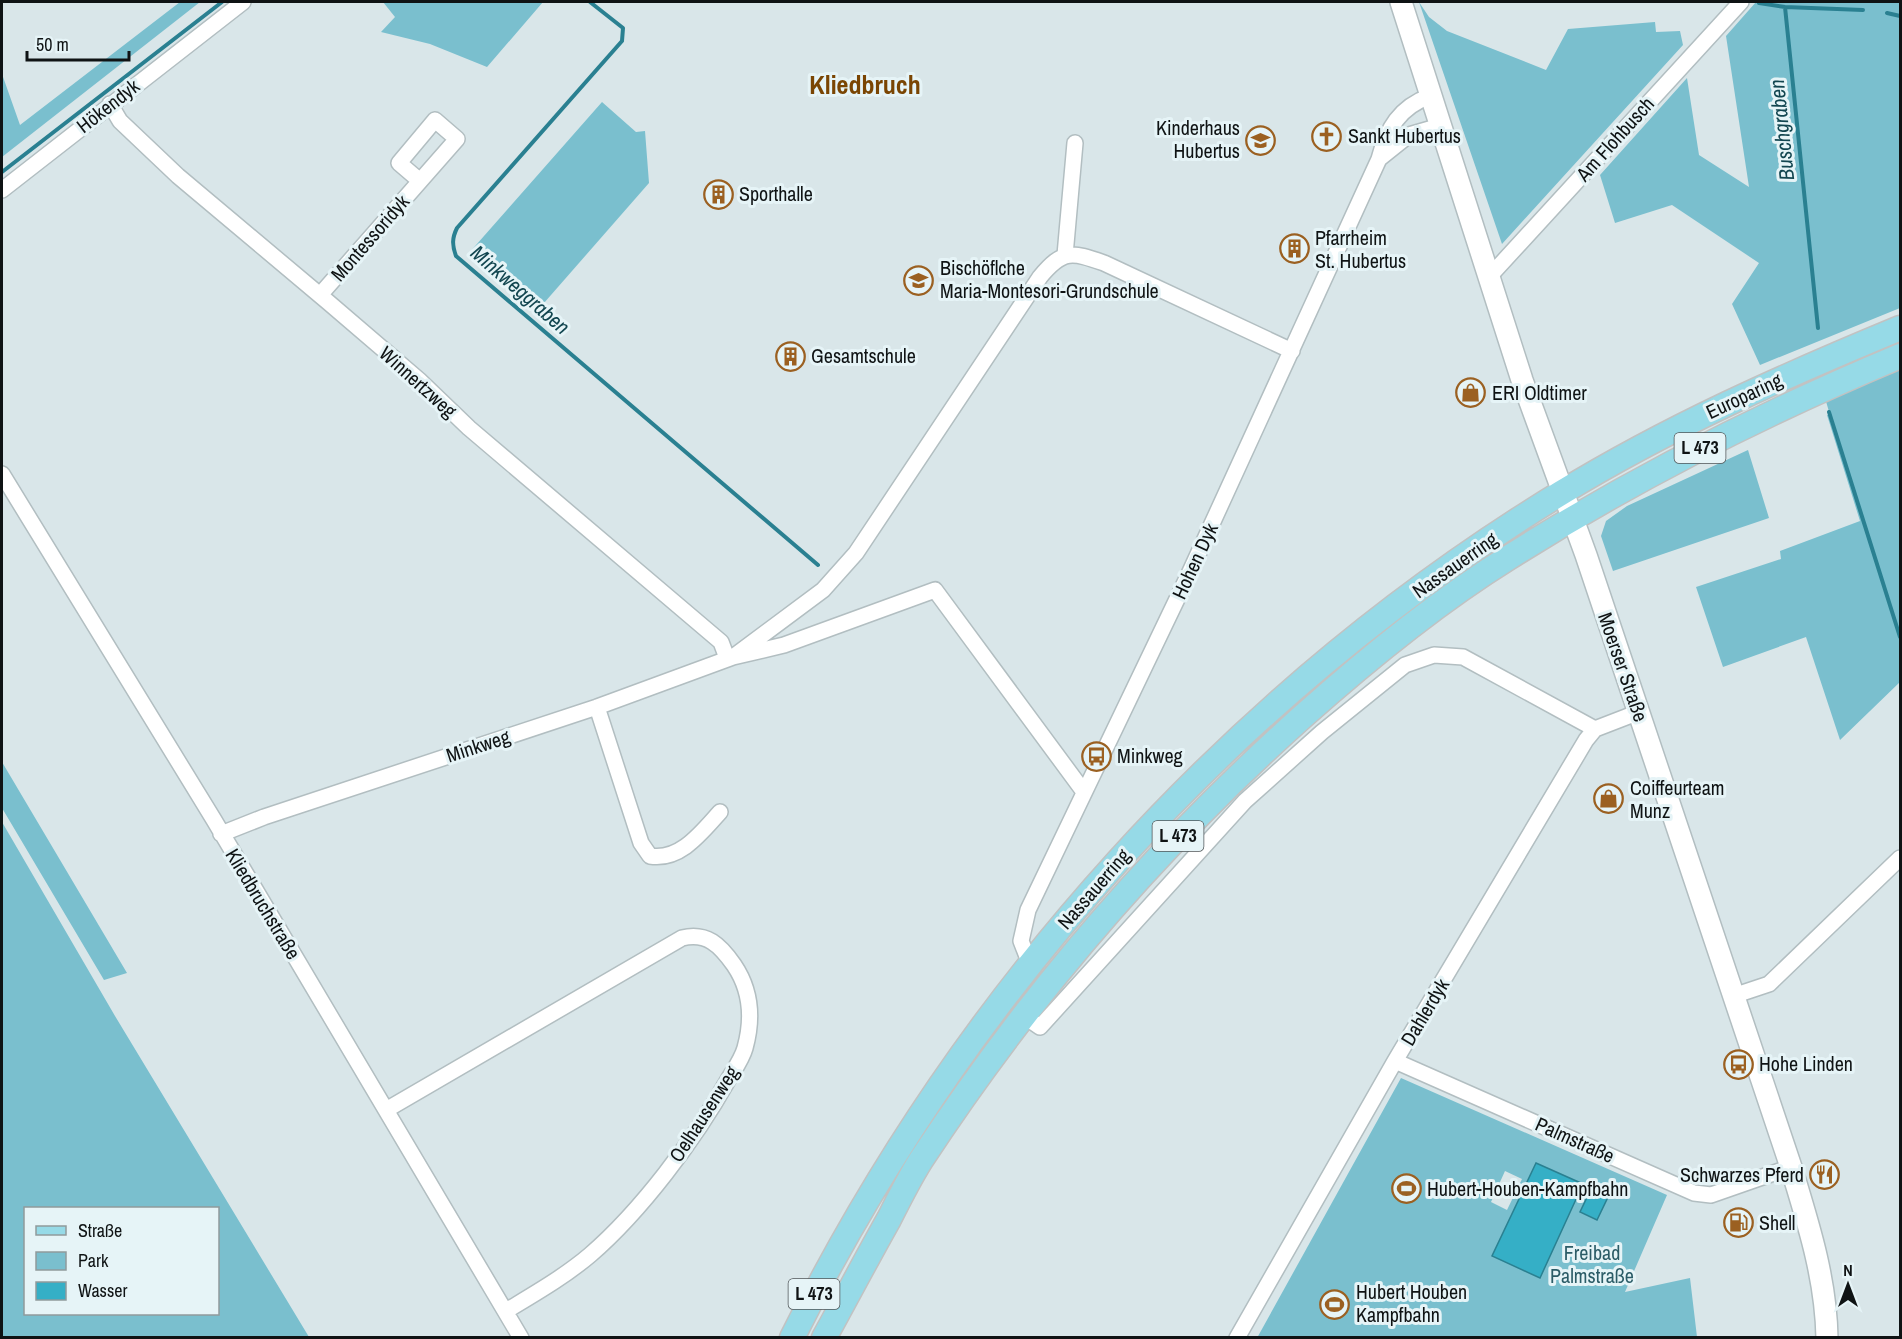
<svg xmlns="http://www.w3.org/2000/svg" width="1902" height="1339" font-family="'Archivo Narrow',sans-serif">
<style>
.green{fill:#7abfce;fill-rule:evenodd}
.water{fill:#35afc6;stroke:#2a8091;stroke-width:1.5}
.lines{fill:none;stroke-linecap:round;stroke-linejoin:round}
.stream{stroke:#2a8091;stroke-width:4}
.street-casing{stroke:#b2bec1;stroke-width:18}
.secondary-casing{stroke:#b2bec1;stroke-width:24}
.primary-casing{stroke:#c1c2c2;stroke-width:27}
.street{stroke:#fff;stroke-width:15}
.secondary{stroke:#fff;stroke-width:21}
.primary{stroke:#96dae7;stroke-width:24}
.labels{text-anchor:middle;stroke-width:6;stroke-linejoin:round;paint-order:stroke}
.shield{fill:#e6f4f7;stroke:#505658;stroke-width:1.5}
.shield-label{font-size:18px;font-weight:bold;fill:#0f1314}
.street-label{font-size:20px;fill:#0f1314;stroke:#e6f4f7}
.poi-label{font-size:20px;fill:#0f1314;stroke:#e6f4f7;text-anchor:start}
.park-label{font-size:20px;fill:#2b5c67;stroke:#e6f4f7}
.water-label{font-size:21px;font-style:italic;fill:#124650;stroke:#e6f4f7}
.district-label{font-size:26px;font-weight:bold;fill:#7a4503;stroke:#e6f4f7}
</style>
<rect width="100%" height="100%" fill="#d9e6e9"/>
<path class="green" d="M180,2H200L2,157V74L20,125Z
M383,2H543L487,67L430,44L381,32L395,17Z
M1419,2L1429,17L1447,31L1546,70L1568,29L1655,22L1656,32L1680,31L1683,45L1502,244Z
M1756,2H1900V308L1760,365L1732,304L1759,263L1672,205L1615,223L1600,175L1687,78L1699,155L1749,187L1726,36Z
M602,102L636,132L645,131L649,183L537,311L469,253Z
M1900,366V682L1840,740L1806,637L1723,667L1696,587L1781,559L1780,551L1860,521L1827,415H1830L1825,398Z
M1748,450L1769,518L1613,571L1601,536L1606,521L1627,506Z
M2,762L127,973L104,980L2,808Z
M2,822L115,1016L309,1337H2ZM26,1208H218V1314H26Z
M1401,1078L1667,1195L1625,1292L1690,1278L1697,1337L1257,1338ZM1505,1171L1522,1179L1507,1210L1491,1202Z"/>
<path class="water" d="M1536,1163L1583,1184L1540,1278L1492,1256Z
M1591,1189L1608,1197L1597,1220L1580,1212Z"/>
<g class="lines">
<path class="stream" d="M590,2L623,28L622,41L457,228C452,238 452,245 456,256L818,565
M1759,3L1785,7L1863,10
M1785,7L1818,328
M1887,13L1900,16
M2,172L222,2
M1829,412L1900,637"/>
<defs>
<path id="street" d="M110,104L120,121L178,176L328,302L419,380L469,428L721,642L727,658
M1379,159L1409,135L1440,126
M2,190L243,2
M1065,255L1075,143
M1489,277L1741,2
M320,295L457,139L435,120L399,163L420,181
M2,474L214,820L521,1338
M597,707L641,843L650,856C680,861 701,833 720,812
M1084,792L935,590L784,645L733,657L823,590L856,553L1040,277C1063,249 1072,252 1104,263L1292,351
M221,834L264,817L597,707L733,657
M1030,964L1021,941L1028,910L1189,574L1379,159C1387,128 1400,107 1430,96
M1733,996L1769,984L1900,858
M1024,1016L1040,1027L1245,801L1322,732L1405,665L1434,655L1463,657L1595,729
M1395,1061L1694,1193L1711,1195L1791,1167
M386,1110L682,938C707,932 720,945 734,965C751,990 753,1019 745,1048C742,1059 734,1070 728,1080C695,1139 641,1211 590,1255C564,1277 534,1294 506,1311
M1237,1338L1395,1061L1586,740L1595,729L1639,712"/>
<path id="secondary" d="M1401,2L1522,380L1586,555L1791,1167C1808,1223 1826,1278 1827,1338"/>
<path id="primary" d="M792,1338C964,993 1232,694 1561,493C1669,427 1784,376 1900,328
M824,1338C846,1298 867,1258 889,1219C899,1199 909,1179 921,1160C1028,997 1156,848 1301,718C1366,660 1434,604 1508,558C1633,479 1764,413 1900,356"/>
</defs>
<use href="#street" class="street-casing"/>
<use href="#secondary" class="secondary-casing"/>
<use href="#primary" class="primary-casing"/>
<use href="#street" class="street"/>
<use href="#secondary" class="secondary"/>
<use href="#primary" class="primary"/>
</g>
<defs>
<symbol id="church-ring" viewBox="-11 -11 22 22"><circle r="9.5" fill="#e6f4f7" stroke="#9b6021" stroke-width="1.5"/><path d="M-1.2-6h2.4v3.5h3.3v2.4h-3.3V6h-2.4V-.1h-3.3v-2.4h3.3Z" fill="#9b6021"/></symbol>
<symbol id="school-ring" viewBox="-11 -11 22 22"><circle r="9.5" fill="#e6f4f7" stroke="#9b6021" stroke-width="1.5"/><path d="M0-5L7-2L0 1L-7-2ZM-4 1L0 2.5L4 1V4Q0 6-4 4Z" fill="#9b6021"/></symbol>
<symbol id="building-ring" viewBox="-11 -11 22 22"><circle r="9.5" fill="#e6f4f7" stroke="#9b6021" stroke-width="1.5"/><path d="M-4-6H4V6H1V3H-1V6H-4ZM-2.5-4.3h1.7v1.8h-1.7ZM.8-4.3h1.7v1.8H.8ZM-2.5-1h1.7V.8h-1.7ZM.8-1h1.7V.8H.8Z" fill="#9b6021"/></symbol>
<symbol id="shop-ring" viewBox="-11 -11 22 22"><circle r="9.5" fill="#e6f4f7" stroke="#9b6021" stroke-width="1.5"/><path d="M-5-2.5h2.3a2.7 3.5 0 0 1 5.4 0H5L5.5 6h-11ZM-1.5-2.5h3a1.5 2.3 0 0 0-3 0Z" fill="#9b6021"/></symbol>
<symbol id="bus-ring" viewBox="-11 -11 22 22"><circle r="9.5" fill="#e6f4f7" stroke="#9b6021" stroke-width="1.5"/><path d="M-5-6H5V4H4V6H2V4H-2V6H-4V4H-5ZM-3.5-4V0h7V-4ZM-3.5 1.2v1.5H-2V1.2ZM2 1.2v1.5H3.5V1.2Z" fill="#9b6021"/></symbol>
<symbol id="restaurant-ring" viewBox="-11 -11 22 22"><circle r="9.5" fill="#e6f4f7" stroke="#9b6021" stroke-width="1.5"/><path d="M-5-6h1v4h1v-4h1v4h1v-4h1v5L-1.5 .5V6h-2V.5L-5-1ZM5-6V6H3V1.5H1.5Q1.5-4 5-6Z" fill="#9b6021"/></symbol>
<symbol id="stadium-ring" viewBox="-11 -11 22 22"><circle r="9.5" fill="#e6f4f7" stroke="#9b6021" stroke-width="1.5"/><path d="M0-5a6.5 5 0 1 0 0 10a6.5 5 0 1 0 0-10ZM-3.5-1.8h7v3.6h-7Z" fill="#9b6021"/></symbol>
<symbol id="fuel-ring" viewBox="-11 -11 22 22"><circle r="9.5" fill="#e6f4f7" stroke="#9b6021" stroke-width="1.5"/><path d="M-5.5-6h7V0h2V4h1.3V-2.5L3-4.5l.8-.8L6-3V5H2.5V1h-1V6h-7ZM-4.2-4.7v3.2H.2V-4.7Z" fill="#9b6021"/></symbol>
</defs>
<g fill-rule="evenodd">
<use href="#church-ring" x="1310" y="120" width="33" height="33"/>
<use href="#school-ring" x="1244" y="124" width="33" height="33"/>
<use href="#building-ring" x="702" y="178" width="33" height="33"/>
<use href="#building-ring" x="1278" y="232" width="33" height="33"/>
<use href="#school-ring" x="902" y="264" width="33" height="33"/>
<use href="#building-ring" x="774" y="340" width="33" height="33"/>
<use href="#shop-ring" x="1454" y="376" width="33" height="33"/>
<use href="#bus-ring" x="1080" y="740" width="33" height="33"/>
<use href="#shop-ring" x="1592" y="782" width="33" height="33"/>
<use href="#bus-ring" x="1722" y="1048" width="33" height="33"/>
<use href="#restaurant-ring" x="1808" y="1158" width="33" height="33"/>
<use href="#stadium-ring" x="1390" y="1172" width="33" height="33"/>
<use href="#fuel-ring" x="1722" y="1206" width="33" height="33"/>
<use href="#stadium-ring" x="1318" y="1288" width="33" height="33"/>
</g>
<g class="labels">
<g class="shield">
<rect x="1674.5" y="433" width="51" height="30" rx="4.5"/>
<rect x="1152.5" y="821" width="51" height="30" rx="4.5"/>
<rect x="788.5" y="1279" width="51" height="30" rx="4.5"/>
</g>
<g class="shield-label">
<text x="1700" y="454">L 473</text>
<text x="1178" y="842">L 473</text>
<text x="814" y="1300">L 473</text>
</g>
<g class="street-label">
<text transform="translate(108 106) rotate(-38)" y="7">Hökendyk</text>
<text transform="translate(1615 139) rotate(-48)" y="7">Am Flohbusch</text>
<text transform="translate(370 238) rotate(-49)" y="7">Montessoridyk</text>
<text transform="translate(418 382) rotate(42)" y="7">Winnertzweg</text>
<text transform="translate(1744 396) rotate(-25)" y="7">Europaring</text>
<text transform="translate(1195 561) rotate(-65)" y="7">Hohen Dyk</text>
<text transform="translate(1455 565) rotate(-35)" y="7">Nassauerring</text>
<text transform="translate(1623 667) rotate(71)" y="7">Moerser Straße</text>
<text transform="translate(478 746) rotate(-18)" y="7">Minkweg</text>
<text transform="translate(1094 889) rotate(-49)" y="7">Nassauerring</text>
<text transform="translate(263 904) rotate(59)" y="7">Kliedbruchstraße</text>
<text transform="translate(1425 1012) rotate(-59)" y="7">Dahlerdyk</text>
<text transform="translate(704 1114) rotate(-57)" y="7">Oelhausenweg</text>
<text transform="translate(1575 1140) rotate(24)" y="7">Palmstraße</text>
</g>
<g class="poi-label">
<text x="1240" y="135" text-anchor="end">Kinderhaus<tspan x="1240" dy="23">Hubertus</tspan></text>
<text x="1348" y="143">Sankt Hubertus</text>
<text x="739" y="201">Sporthalle</text>
<text x="1315" y="245">Pfarrheim<tspan x="1315" dy="23">St. Hubertus</tspan></text>
<text x="940" y="275">Bischöflche<tspan x="940" dy="23">Maria-Montesori-Grundschule</tspan></text>
<text x="811" y="363">Gesamtschule</text>
<text x="1492" y="400">ERI Oldtimer</text>
<text x="1117" y="763">Minkweg</text>
<text x="1630" y="795">Coiffeurteam<tspan x="1630" dy="23">Munz</tspan></text>
<text x="1759" y="1071">Hohe Linden</text>
<text x="1804" y="1182" text-anchor="end">Schwarzes Pferd</text>
<text x="1427" y="1196">Hubert-Houben-Kampfbahn</text>
<text x="1759" y="1230">Shell</text>
<text x="1356" y="1299">Hubert Houben<tspan x="1356" dy="23">Kampfbahn</tspan></text>
</g>
<g class="park-label">
<text x="1592" y="1260">Freibad<tspan x="1592" dy="23">Palmstraße</tspan></text>
</g>
<g class="water-label">
<text transform="translate(1782 130) rotate(-96)" y="7">Buschgraben</text>
<text transform="translate(520 290) rotate(41)" y="7">Minkweggraben</text>
</g>
<g class="district-label">
<text x="865" y="94">Kliedbruch</text>
</g>
</g>
<rect width="1902" height="1339" fill="none" stroke="#0f1314" stroke-width="6"/>
<rect x="24" y="1207" width="195" height="108" fill="#e6f4f7" stroke="#909a9c" stroke-width="1.5"/>
<rect x="36" y="1226" width="30" height="9" fill="#96dae7" stroke="#909a9c" stroke-width="1.5"/>
<text x="78" y="1237" font-size="18" fill="#0f1314">Straße</text>
<rect x="36" y="1252" width="30" height="18" fill="#7abfce" stroke="#909a9c" stroke-width="1.5"/>
<text x="78" y="1267" font-size="18" fill="#0f1314">Park</text>
<rect x="36" y="1282" width="30" height="18" fill="#35afc6" stroke="#909a9c" stroke-width="1.5"/>
<text x="78" y="1297" font-size="18" fill="#0f1314">Wasser</text>
<g transform="translate(1848 1285)" stroke="#e6f4f7" stroke-width="4.5" paint-order="stroke">
<path d="M0-4.5L10 22L0 15L-10 22Z" fill="#0f1314"/>
<text y="-9" font-size="16" font-weight="bold" text-anchor="middle" fill="#0f1314">N</text>
</g>
<path d="M27 51v9h102v-9" fill="none" stroke="#0f1314" stroke-width="3"/>
<text x="36" y="51" font-size="18" fill="#0f1314" stroke="#e6f4f7" stroke-width="4.5" paint-order="stroke">50 m</text>
</svg>
